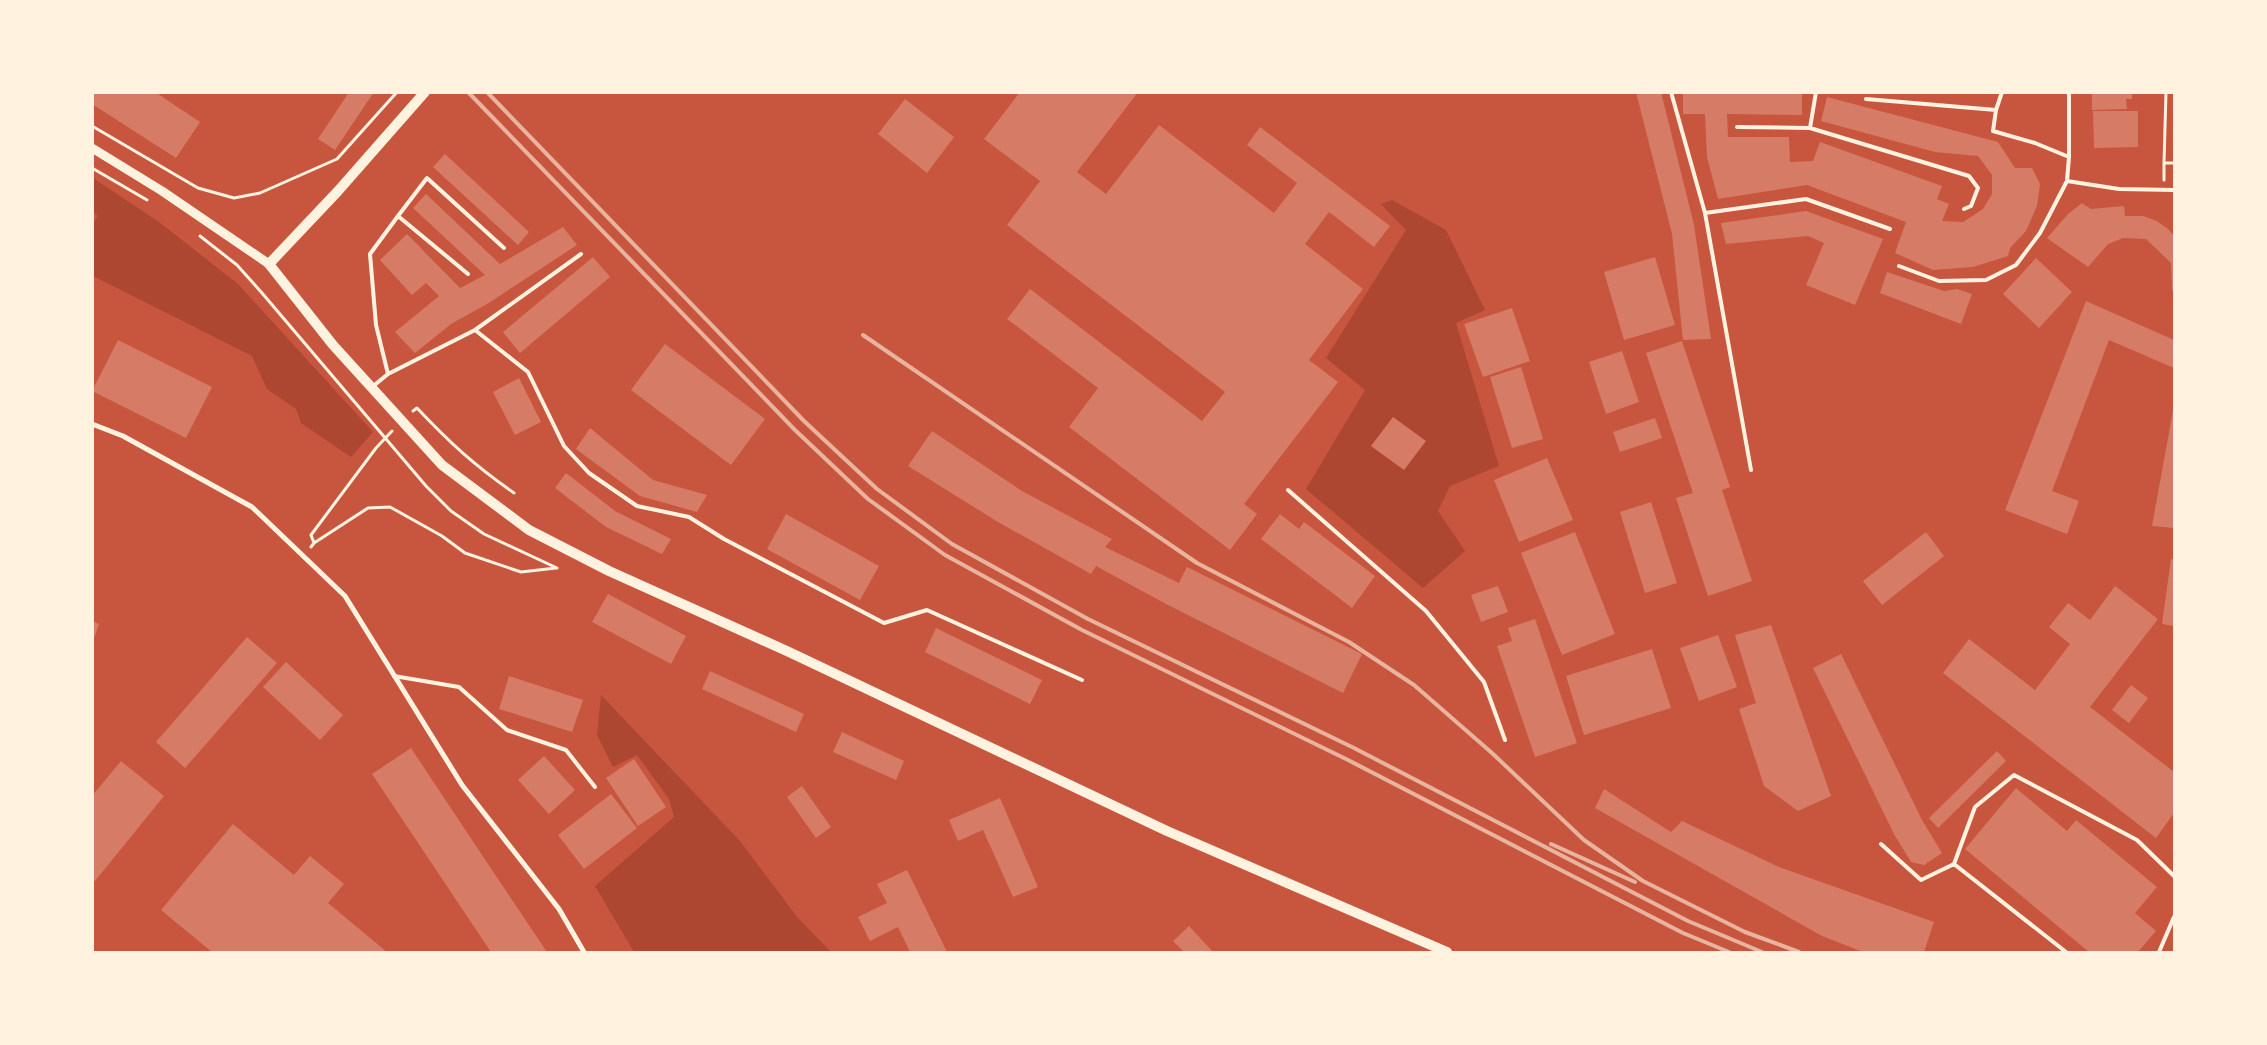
<svg xmlns="http://www.w3.org/2000/svg" width="2267" height="1045" font-family="'PT Serif',serif">
<style>
.green{fill:#ae4732}
.building{fill:#d67c66}
.lines{fill:none;stroke-linecap:round;stroke-linejoin:round}
.path{stroke:#fff3e0;stroke-width:3}
.service{stroke:#fff3e0;stroke-width:4}
.minor{stroke:#fff3e0;stroke-width:5}
.tertiary{stroke:#fff3e0;stroke-width:9}
.secondary{stroke:#fff3e0;stroke-width:10}
.rail{stroke:#e9b49f;stroke-width:4}
</style>
<rect width="100%" height="100%" fill="#c8553d"/>
<path class="green" d="M93,178L159,222L238,284L373,432L351,457L301,423L296,409L267,389L252,356L93,276V223L98,216L93,212Z
M1392,200L1446,230L1485,310L1456,323L1499,466L1450,486L1438,511L1465,551L1423,588L1306,489L1365,390L1326,358L1406,230L1381,204Z
M601,695L740,841L797,917L831,952H634L595,886L674,817L669,799L637,755L613,767L597,735Z"/>
<path class="building" d="M92,92H155L200,122L176,158L92,104Z
M349,92H374L335,150L318,139Z
M1020,92H1138L1077,172L1106,194L1159,125L1274,213L1297,183L1247,145L1260,127L1390,226L1374,247L1329,212L1305,244L1363,289L1309,360L1338,382L1244,504L1257,514L1230,550L1069,427L1098,388L1007,319L1030,289L1202,421L1225,392L1007,225L1040,181L984,139Z
M1636,92H1661L1694,225L1711,339L1683,340L1672,234Z
M1683,92H1802V115L1727,114L1728,137H1789L1790,162L1813,161L1820,142L1942,186L1937,199L1949,204L1942,221L1963,222L1983,209L1992,194V175L1978,156L1935,152L1821,121L1827,97L1998,142L2015,168H2032L2040,184L2037,206L2026,231L2010,248L2008,256L1973,267L1933,270L1895,253L1906,222L1807,185L1718,199L1707,157L1705,114H1683Z
M2092,92H2132V99H2126L2127,109L2092,110Z
M905,99L954,137L927,173L878,134Z
M2093,111H2138V147L2094,148Z
M445,154L529,232L518,245L433,167Z
M426,194L500,264L563,227L577,245L487,304L451,324L415,353L395,332L439,296L426,283L412,295L380,260L407,234L460,288L485,275L413,208Z
M2082,203L2091,209L2124,206L2125,216H2143L2157,221L2168,229L2174,236V291L2172,290L2171,263L2146,239L2123,238L2108,244L2088,267L2047,238L2068,214Z
M1806,211L1883,239L1855,305L1806,285L1824,243L1808,236L1726,244L1721,223Z
M593,257L610,277L520,353L503,332Z
M1655,257L1675,325L1624,340L1604,272Z
M2036,258L2072,292L2039,328L2003,294Z
M1887,272L1944,291L1957,289L1972,294L1961,324L1880,293Z
M2086,301L2174,340V368L2109,340L2052,491L2079,501L2067,534L2005,510Z
M1512,308L1530,361L1483,377L1464,324Z
M118,340L212,387L186,438L92,391Z
M1682,341L1730,487L1722,490L1752,581L1708,596L1676,498L1693,493L1646,353Z
M665,344L765,419L731,465L631,390Z
M1622,351L1639,402L1606,414L1589,362Z
M1521,367L1543,439L1512,448L1490,377Z
M519,378L541,422L515,435L493,392Z
M2174,405V528L2152,526Z
M1393,417L1426,441L1404,470L1371,446Z
M1655,418L1662,438L1620,452L1613,432Z
M590,428L653,480L707,495L697,512L640,496L576,449Z
M932,431L1022,491L1112,539L1105,547L1179,583L1187,567L1362,654L1343,693L1168,605L1096,566L1091,574L998,522L908,466Z
M1547,458L1573,520L1519,542L1494,480Z
M566,473L615,511L671,539L662,554L606,527L555,488Z
M1651,502L1677,583L1645,593L1620,512Z
M786,514L879,566L860,600L767,549Z
M1280,514L1299,529L1304,522L1375,576L1352,608L1261,539Z
M1575,532L1615,634L1562,655L1521,553Z
M1926,532L1944,556L1882,605L1863,581Z
M2171,559H2174V626L2162,624Z
M1498,586L1508,612L1481,622L1471,595Z
M2115,586L2158,619L2090,707L2174,772V813L2156,838L1943,673L1969,639L2035,690L2070,644L2049,627L2068,603L2090,620Z
M608,594L686,636L671,664L592,622Z
M1535,619L1577,743L1535,757L1497,646L1512,641L1508,628Z
M92,621L99,624L93,641H92Z
M1771,625L1831,796L1798,811L1764,786L1739,709L1756,703L1735,635Z
M936,628L1042,680L1030,704L925,652Z
M1718,635L1737,687L1699,701L1680,648Z
M247,637L277,663L185,768L156,742Z
M1652,649L1671,708L1584,735L1566,676Z
M1841,654L1922,820L1942,853L1924,865L1911,862L1894,834L1813,668Z
M286,662L343,715L320,740L263,687Z
M710,671L804,714L796,732L702,689Z
M509,676L583,700L572,732L499,709Z
M2131,685L2148,698L2129,723L2112,710Z
M842,732L904,761L896,780L833,752Z
M411,748L484,858L547,952H491L372,774Z
M1997,751L2006,761L1938,828L1929,818Z
M544,756L575,790L549,814L518,780Z
M634,759L666,807L638,826L606,778Z
M121,761L164,796L95,881L92,879V796Z
M802,786L831,827L816,838L787,797Z
M2016,788L2067,831L2076,820L2157,887L2135,913L2156,931L2138,952H2089L1965,849Z
M1604,789L1671,832L1682,821L1779,867L1934,922L1924,952H1863L1822,936L1595,808Z
M611,794L637,828L584,869L558,835Z
M1000,798L1038,887L1013,897L983,830L958,841L949,820Z
M233,824L294,875L310,856L344,884L328,903L387,952H212L161,910Z
M907,870L947,952H910L898,927L870,941L858,917L887,903L877,884Z
M1189,926L1213,952H1184L1173,941Z"/>
<g class="lines">
<path class="path" d="M2166,92L2164,163H2174
M92,126L198,188L234,198L260,193L337,159L397,92
M2164,163V180
M92,168L147,200
M200,236L237,265L262,293L426,486L451,511L484,534L557,568
M413,411L417,408C450,443 474,465 514,493
M314,543L368,508L390,507L442,536L465,553L521,572L556,568
M311,547L314,543L311,535L376,448L392,431"/>
<path class="service" d="M1671,92L1705,213L1751,470
M2069,92V157L2067,181L2119,189L2174,190
M1866,99L1996,110L1993,131L2035,143L2069,157
M1996,110L2002,92
M1737,127L1810,128L1816,92
M1810,128L1969,176L1978,188L1971,206L1964,209
M1705,213L1806,199L1890,229
M398,216L427,178L504,248
M1899,266L1939,281L1986,280L2016,265L2040,233L2067,181
M468,274L398,216L370,254L376,325L388,374L475,330L528,372L564,446L589,473L637,506L689,517L724,539L884,623L927,610L1082,680
M475,330L581,254
M372,387L388,374
M1288,490L1426,611L1484,682L1505,740
M394,676L459,687L507,730L566,750L595,787
M1881,844L1921,880L1954,864L2066,952
M1954,864L1975,807L2014,775L2137,840L2174,876
M2159,952L2174,917"/>
<path class="minor" d="M92,424L123,436L252,507L345,596L462,785L559,909L584,952"/>
<path class="tertiary" d="M92,148L162,191L269,264"/>
<path class="secondary" d="M425,92L338,191L269,264L333,345L442,465L529,530L609,571L789,652L1167,831L1447,952"/>
<path class="rail" d="M468,92L795,430L868,499L945,555L1082,630L1348,760L1683,933L1729,952
M487,92L804,421L877,489L952,544L1088,619L1354,748L1688,921L1762,952
M863,335L1197,563L1349,642L1414,685L1492,753L1584,840L1643,881L1745,932L1799,952
M1551,844L1635,882"/>
</g>
<rect width="2267" height="1045" fill="none" stroke="#fff3e0" stroke-width="188"/>
</svg>
